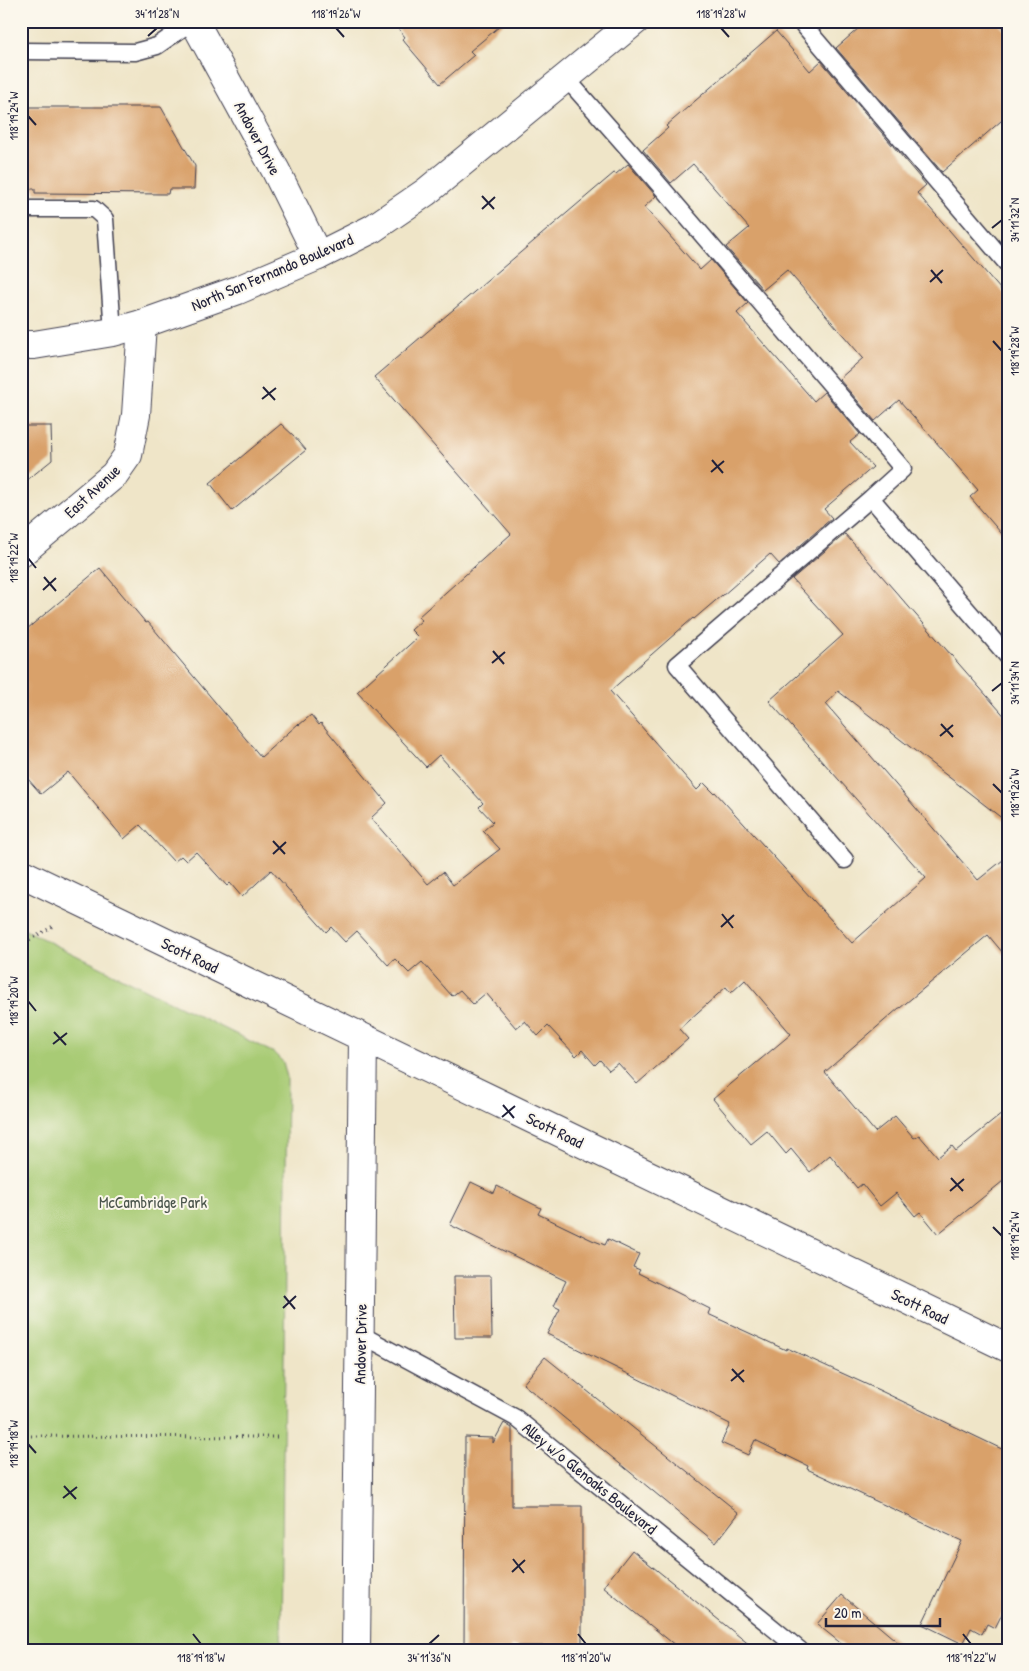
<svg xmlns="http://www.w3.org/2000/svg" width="1029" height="1671" font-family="'Patrick Hand',sans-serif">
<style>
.green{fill:#a8cb74;stroke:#657658}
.building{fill:#d9a16b}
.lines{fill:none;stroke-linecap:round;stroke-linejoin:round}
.service-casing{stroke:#413f50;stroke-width:19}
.minor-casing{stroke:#413f50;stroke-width:30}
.primary-casing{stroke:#413f50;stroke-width:30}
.path{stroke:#413f50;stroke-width:3;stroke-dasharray:1 4;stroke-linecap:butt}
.service{stroke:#fff;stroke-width:16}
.minor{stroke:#fff;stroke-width:28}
.primary{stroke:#fff;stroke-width:28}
.ticks{fill:none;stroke:#22223b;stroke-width:2}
.labels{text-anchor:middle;stroke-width:4;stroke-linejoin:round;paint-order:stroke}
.street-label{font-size:16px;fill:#22223b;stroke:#fbf7ec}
.park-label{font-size:16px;fill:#4a554c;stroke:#fbf7ec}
.neatline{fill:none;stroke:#22223b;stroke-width:2}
.ticks-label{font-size:12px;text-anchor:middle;fill:#22223b}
</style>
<rect width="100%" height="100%" fill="#fbf7ec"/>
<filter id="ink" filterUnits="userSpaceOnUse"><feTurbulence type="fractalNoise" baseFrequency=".02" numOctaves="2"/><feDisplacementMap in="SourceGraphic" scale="10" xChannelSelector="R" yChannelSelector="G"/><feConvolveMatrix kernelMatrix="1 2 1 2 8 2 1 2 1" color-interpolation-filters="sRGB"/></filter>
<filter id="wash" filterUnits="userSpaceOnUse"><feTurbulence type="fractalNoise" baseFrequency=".0096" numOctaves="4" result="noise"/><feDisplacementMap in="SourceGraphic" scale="20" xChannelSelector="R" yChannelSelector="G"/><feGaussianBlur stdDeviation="1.12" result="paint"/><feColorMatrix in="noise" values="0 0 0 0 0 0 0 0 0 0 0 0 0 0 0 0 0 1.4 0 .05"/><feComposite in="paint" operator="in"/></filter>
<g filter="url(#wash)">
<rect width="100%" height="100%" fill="#efe5c8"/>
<path class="green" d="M21,928L274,1053L283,1062L287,1077L281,1650H21Z"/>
<g id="blocks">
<path class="building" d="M392,21H506L470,51L474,55L440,84L402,39L405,37Z
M867,21H996L1008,34V115L942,172L836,48Z
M776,31L810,71L821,61L926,185L917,193L1008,298V541L970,497L978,490L899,400L875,421L839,379L863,358L787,270L763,290L726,247L749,228L693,164L671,183L643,150L668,128L666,126Z
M21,107H161L195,166L194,189H169L168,194L35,193V189H21Z
M628,164L656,196L644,207L700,270L711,260L748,303L737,313L814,401L824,392L860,434L850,442L873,467L824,509L832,518L779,564L770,554L722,596V595L694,619L693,618L610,691L697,790L704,783L714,793L715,792L852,943L926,878L769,701L843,635L792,579L845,534L1008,720V823L838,691L826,704L978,880L1008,856V959L988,935L900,1008H899L825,1072L875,1132L895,1116L914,1138L919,1135L938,1157L952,1146L956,1151L1008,1109V1177L938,1234L920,1212L915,1216L896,1193L880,1206L862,1184L857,1188L830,1155L810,1172L791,1149L786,1154L767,1131L751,1144L713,1099L791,1034L745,980L731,993L726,987L679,1029L688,1039L637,1084L618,1063L609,1070L600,1060L595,1065L582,1050L576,1056L548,1026L538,1036L525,1021L516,1028L486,993L473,1004L460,990L452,996L422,962L409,973L395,959L388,965L357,931L345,942L331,927L326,932L271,870L242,897L230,883L227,886L196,852L186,861L181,856L174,862L140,825L124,839L68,772L41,794L21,771V634L100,568L146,623L148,622L261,757L298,724L299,725L311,715L319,725L321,723L387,803L371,818L428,884L443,872L453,885L500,849L483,831L493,822L479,807L483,803L439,755L426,767L357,692L418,637L411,630L422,620L418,617L511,534L374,377L614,173L616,174Z
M281,424L294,436L306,450L232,511L210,483Z
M21,426H51L52,460L21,485Z
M471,1182L494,1193L497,1186L541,1208L538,1214L592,1240L605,1245L608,1239L639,1254L633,1267L640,1270L638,1273L710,1309L708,1314L786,1350L787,1348L881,1391L1008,1452V1602L995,1628L987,1624L982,1634L971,1628L963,1644L922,1624L962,1541L807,1469L808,1466L755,1440L748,1455L721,1443L730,1424L547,1334L560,1309L554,1306L566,1281L450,1225Z
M454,1276H491L492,1338H455Z
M545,1357L739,1513L716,1543L523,1384Z
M504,1423L512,1428V1506H582V1646H511V1650H464L465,1437L493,1438V1443Z
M632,1550L756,1650H681L603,1587Z
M842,1595L907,1650H849L817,1624Z"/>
</g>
</g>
<g filter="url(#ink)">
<use href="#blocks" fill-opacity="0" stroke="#413f50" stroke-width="1"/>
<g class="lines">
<defs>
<path id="service" d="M800,21L1008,265
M21,51L135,52L157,46L193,21
M566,78L638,160L903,469L871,498L1008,657
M21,209H94L105,219L113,332
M845,860L677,665L871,498
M360,1334L516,1418L800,1650"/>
<path id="minor" d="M194,21L276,171L318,256
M21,553L114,475L128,455L136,415L142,324
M21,873L1008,1348
M356,1650L363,1038"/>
<path id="primary" d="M21,345H34L113,332L142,324L238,290L318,256L372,229L426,192L635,21"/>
</defs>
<use href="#service" class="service-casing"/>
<use href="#minor" class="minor-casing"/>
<use href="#primary" class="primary-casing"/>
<path class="path" d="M21,945L53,926
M21,1436L279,1437"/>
<use href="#service" class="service"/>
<use href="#minor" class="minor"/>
<use href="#primary" class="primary"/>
</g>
</g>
<path class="ticks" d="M336,28L344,37M721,28L729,37M148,36L157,28M28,116L36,125M482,196L494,209M482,209L495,197M992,228L1002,220M931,270L942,283M930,282L943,270M993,341L1002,351M263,387L275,400M262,399L276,388M712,460L723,473M711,472L724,461M28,558L36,568M44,577L56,591M43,590L56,578M493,651L504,664M492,663L505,652M992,691L1002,683M941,724L953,737M940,736L953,725M993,784L1002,793M273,841L285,854M273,854L286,842M722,914L733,928M721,927L734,915M28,1001L36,1011M54,1032L66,1045M53,1044L67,1033M503,1105L514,1118M502,1117L515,1106M951,1178L963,1191M950,1191L964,1179M993,1227L1002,1236M284,1296L295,1309M283,1308L296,1296M732,1369L744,1382M731,1381L744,1370M28,1444L36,1453M64,1486L76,1499M63,1498L77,1487M513,1559L524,1573M512,1572L525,1560M193,1634L201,1644M578,1634L586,1644M963,1634L971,1644M429,1644L439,1635"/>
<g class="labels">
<g class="street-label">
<text transform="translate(258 138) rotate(62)" y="6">Andover Drive</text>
<text transform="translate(272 272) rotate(-23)" y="6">North San Fernando Boulevard</text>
<text transform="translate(92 491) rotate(-43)" y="6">East Avenue</text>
<text transform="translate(190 955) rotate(26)" y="6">Scott Road</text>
<text transform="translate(555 1130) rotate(26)" y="6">Scott Road</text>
<text transform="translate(920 1306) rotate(26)" y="6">Scott Road</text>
<text transform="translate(360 1344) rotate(-89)" y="6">Andover Drive</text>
<text transform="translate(590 1478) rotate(39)" y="6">Alley w/o Glenoaks Boulevard</text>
</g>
<g class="park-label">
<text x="153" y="1208">McCambridge Park</text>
</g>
</g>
<rect width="1029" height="1671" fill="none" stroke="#fbf7ec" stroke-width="55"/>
<path d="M826 1618v8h114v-8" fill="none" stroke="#22223b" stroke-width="2.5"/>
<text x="834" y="1618" font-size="15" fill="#22223b" stroke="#fbf7ec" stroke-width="4" paint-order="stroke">20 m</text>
<rect x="28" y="28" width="974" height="1616" class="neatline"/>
<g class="ticks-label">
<text x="157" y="18">34°11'28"N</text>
<text x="336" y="18">118°19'26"W</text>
<text x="721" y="18">118°19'28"W</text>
<text transform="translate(14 116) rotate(-90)" y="4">118°19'24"W</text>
<text transform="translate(1015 220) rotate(-90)" y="4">34°11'32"N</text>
<text transform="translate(1015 351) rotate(-90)" y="4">118°19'28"W</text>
<text transform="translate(14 558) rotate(-90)" y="4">118°19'22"W</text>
<text transform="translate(1015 683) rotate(-90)" y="4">34°11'34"N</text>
<text transform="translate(1015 793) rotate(-90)" y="4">118°19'26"W</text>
<text transform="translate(14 1001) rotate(-90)" y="4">118°19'20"W</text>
<text transform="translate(1015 1236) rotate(-90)" y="4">118°19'24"W</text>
<text transform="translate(14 1444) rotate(-90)" y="4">118°19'18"W</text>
<text x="201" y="1662">118°19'18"W</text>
<text x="429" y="1662">34°11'36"N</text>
<text x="586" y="1662">118°19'20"W</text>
<text x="971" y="1662">118°19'22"W</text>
</g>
</svg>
